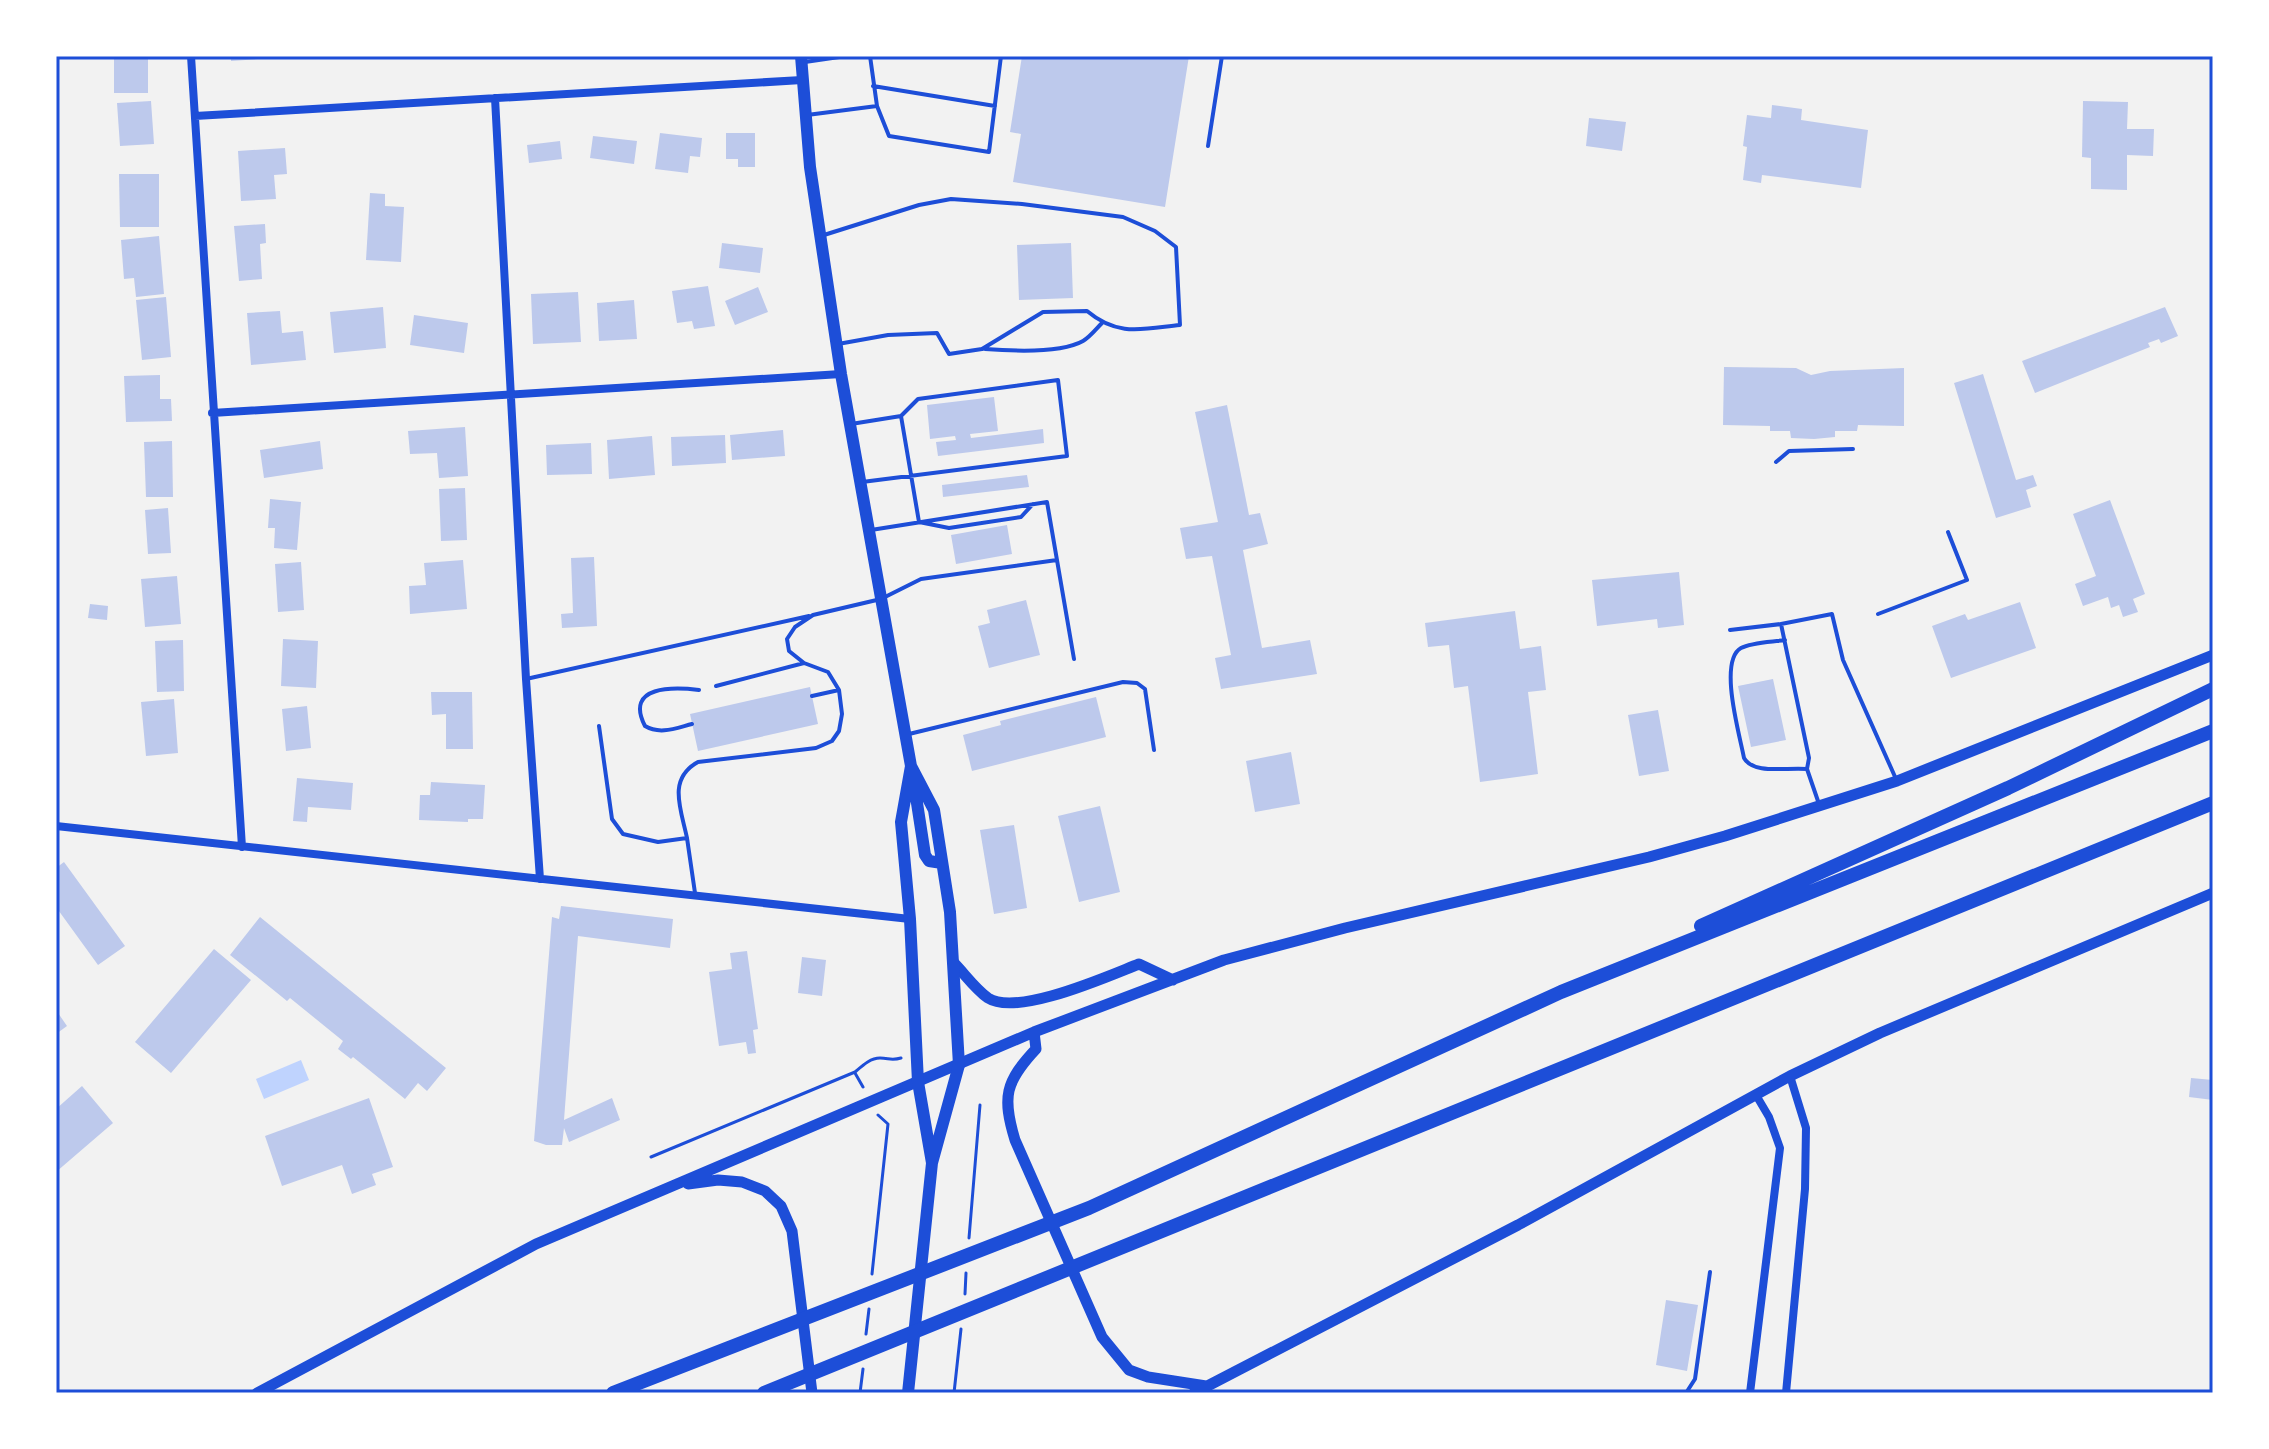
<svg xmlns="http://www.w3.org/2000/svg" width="2269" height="1449" font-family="Overpass,sans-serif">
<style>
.water{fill:#bfd3fe}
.building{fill:#bdc9ec}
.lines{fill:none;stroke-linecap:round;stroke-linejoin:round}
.path{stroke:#1d4ed8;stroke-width:3}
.service{stroke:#1d4ed8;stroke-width:4}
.minor{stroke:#1d4ed8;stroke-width:8}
.secondary{stroke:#1d4ed8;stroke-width:11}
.primary{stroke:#1d4ed8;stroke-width:12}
.motorway{stroke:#1d4ed8;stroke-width:14}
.neatline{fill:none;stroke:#1d4ed8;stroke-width:3}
</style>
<rect width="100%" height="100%" fill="#f2f2f2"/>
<path class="water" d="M301,1060L309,1080L264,1099L256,1079Z"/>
<path class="building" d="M114,56H148V93H114Z
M231,56H271V58L231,61Z
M1022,56H1189L1165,207L1013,182L1021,134L1010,132Z
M151,101L154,144L120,146L117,103Z
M2083,101L2128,102L2127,129H2154L2153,156L2127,155V190L2091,189V158L2082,157Z
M1772,105L1802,109L1801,120L1868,130L1861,188L1762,175L1761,183L1743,180L1747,147L1743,146L1747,115L1771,118Z
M1589,118L1626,122L1622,151L1586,146Z
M660,133L702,138L700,157L690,156L688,173L655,169Z
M726,133H755V167H738V159H726Z
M593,136L637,141L634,164L590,158Z
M560,141L562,159L529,163L527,145Z
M285,148L287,174L274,175L276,199L241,201L238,151Z
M119,174H159V227H120Z
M370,193L385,194V206L404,207L401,262L366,260Z
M265,224L266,243L260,244L262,279L239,281L234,226Z
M159,236L164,294L136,297L134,278L124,279L121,240Z
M722,243L763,248L760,273L719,268Z
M1071,243L1073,298L1019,300L1017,245Z
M708,286L715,326L694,329L692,321L677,323L672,291Z
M758,287L768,312L735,325L725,301Z
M578,292L581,342L533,344L531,294Z
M166,297L171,357L142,360L136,300Z
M634,300L637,339L599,341L597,303Z
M383,307L386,348L334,353L330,312Z
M2165,307L2178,336L2161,343L2159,339L2148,343L2150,347L2035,393L2022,361Z
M280,311L282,333L303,331L306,360L251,365L247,313Z
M414,315L468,323L464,353L410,345Z
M1724,367L1796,368L1811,375L1830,371L1904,368V426L1858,425L1857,431H1835V437L1814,439L1791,438L1790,431H1770V426L1723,425Z
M1983,374L2016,480L2033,475L2037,486L2026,490L2031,507L1996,518L1954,383Z
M160,375V399H171L172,421L126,422L124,376Z
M994,397L998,431L970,434L971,438L1043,429L1044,443L938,456L936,442L956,440L955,436L930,439L927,405Z
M1227,405L1249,515L1260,513L1268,544L1243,550L1262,648L1310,640L1317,674L1221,689L1215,658L1231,655L1212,556L1186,559L1180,528L1218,522L1195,412Z
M465,427L468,476L439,478L437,453L410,454L408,431Z
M783,430L785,456L732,460L730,435Z
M725,435L726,463L672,466L671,437Z
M652,436L655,475L609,479L607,440Z
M172,441L173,497H146L144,442Z
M320,441L323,469L264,478L260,450Z
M591,443L592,474L547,475L546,445Z
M1027,475L1029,487L943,497L942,485Z
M465,488L467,540L441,541L439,489Z
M270,499L301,502L297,550L274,548L275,528H268Z
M2110,500L2145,594L2133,599L2138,612L2123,617L2119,605L2111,608L2108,597L2083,606L2075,584L2096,576L2073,514Z
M168,508L171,553L148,554L145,510Z
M1007,525L1012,554L956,564L951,535Z
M594,557L597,626L562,628L561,614L573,613L571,558Z
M463,560L467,609L410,614L409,586L426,585L424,563Z
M301,562L304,610L278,612L275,564Z
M1679,572L1684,625L1658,628L1657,619L1597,626L1592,580Z
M177,576L181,624L145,627L141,579Z
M1026,600L1040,655L989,668L978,626L990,623L987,610Z
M2020,602L2036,648L1951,678L1932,626L1965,614L1968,620Z
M90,604L108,606L107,620L88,618Z
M1515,611L1520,649L1541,646L1546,690L1528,692L1538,774L1480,782L1468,686L1454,688L1449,645L1428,647L1425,623Z
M283,639L318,641L316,688L281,686Z
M183,640L184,691L157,692L155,641Z
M1773,679L1786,740L1751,747L1738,686Z
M810,687L818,724L698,751L690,714Z
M431,692H472L473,749H446V714L432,715Z
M1096,697L1106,737L972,771L963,735L1001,725L1000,721Z
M174,699L178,753L146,756L141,702Z
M307,706L311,748L286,751L282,709Z
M1658,710L1669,771L1639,776L1628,715Z
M1291,752L1300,804L1255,812L1246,761Z
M297,778L353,783L351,810L308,807L307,822L293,821Z
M431,782L485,785L483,819H468V822L419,820L420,795H430Z
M1100,806L1120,892L1079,902L1058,816Z
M1014,825L1027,908L994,914L980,830Z
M64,862L125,946L98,965L56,907V868Z
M561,906L673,919L670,948L578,936L564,1120L612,1098L620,1120L569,1142L564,1128L562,1145H546L534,1141L552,917L559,919Z
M260,917L446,1068L427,1091L418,1083L405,1099L353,1057L351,1059L338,1049L343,1041L290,998L287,1001L230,955Z
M214,949L251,980L171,1073L135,1042Z
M747,951L758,1029L753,1030L756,1053L748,1054L746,1042L719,1046L709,972L732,969L730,953Z
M802,957L826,960L822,996L798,993Z
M56,1010L67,1026L56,1034Z
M2191,1078L2213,1080V1100L2189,1097Z
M82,1086L113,1123L56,1172V1109Z
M369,1098L393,1167L372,1174L376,1185L352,1194L342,1165L282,1186L265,1136Z
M1666,1300L1698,1305L1687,1371L1656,1365Z"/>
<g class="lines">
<path class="path" d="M855,1073L863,1087
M651,1157L855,1072C862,1066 870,1058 880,1058C889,1058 891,1061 901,1058
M969,1238L980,1105
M872,1274L888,1124L878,1115
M965,1294L966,1273
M866,1334L869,1309
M860,1393L863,1369
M954,1393L961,1329"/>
<path class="service" d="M805,62L846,56
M873,86L995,106
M877,106L889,136L989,152L1001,56
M807,115L877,106L870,56
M1208,146L1222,56
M824,235L919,205L951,199L1022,204L1123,217L1155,231L1176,247L1180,325C1142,329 1118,337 1087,311L1043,312L982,349L949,354L937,333L888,335L838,344
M985,349C1011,351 1060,354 1083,341C1090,337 1096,329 1102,323
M901,416L919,522L949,528L1021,517L1033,504
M851,424L901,416L918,399L1058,380L1067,456L862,482
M1776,462L1789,451L1853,449
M871,530L1047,502L1074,659
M1878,614L1967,580L1948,532
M1781,624L1809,758L1807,769L1819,804
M1730,630L1781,624L1832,614L1843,660L1896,779
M1785,640C1772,642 1752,642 1741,648C1718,661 1740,736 1744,758C1754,775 1786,767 1807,769
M526,679L809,616
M716,686L804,663
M812,696L839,690
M692,724C676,728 660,735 645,726C624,685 674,687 699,690
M599,726L612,819L623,834L658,842L687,838L695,893
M909,734L1123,682L1137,683L1145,689L1154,750
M687,838C681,809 667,779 698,762L816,748L832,741L839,731L842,714L839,690L828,672L804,663L789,651L787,639L795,627L813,615L881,599L921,579L1057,560
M1686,1393L1695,1379L1710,1272"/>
<path class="minor" d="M191,56L242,847
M495,98L526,679L540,879
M195,116L802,80
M212,413L841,374
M56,826L910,919
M1750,1393L1780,1148L1769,1117L1756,1095
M1786,1393L1805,1189L1806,1128L1790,1076"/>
<path class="secondary" d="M953,962C964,973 975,989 988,998C1017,1017 1108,976 1139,964L1173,980
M1034,1032L1036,1049C1005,1082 1002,1097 1015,1140L1102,1337L1129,1370L1148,1377L1206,1386
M688,1184L718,1180L742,1182L765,1191L781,1206L792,1231L812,1393
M257,1393L536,1244L1034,1032L1224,960L1345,928L1649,857L1725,836L1897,781L2213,655
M1194,1393L1518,1225L1790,1076L1880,1033L2213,893"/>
<path class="primary" d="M801,56L810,167L841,374L911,766L901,822L910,919L918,1082L932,1163
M913,777L925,855L929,861L942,863
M908,1393L932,1163L959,1065L950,912L934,810L911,766"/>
<path class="motorway" d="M1701,926L2008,788L2213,689
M613,1393L1089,1208L1561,992L2213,731
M764,1393L2213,803"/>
</g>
<rect width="2269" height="1449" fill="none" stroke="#ffffff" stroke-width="116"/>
<rect x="58" y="58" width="2153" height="1333" class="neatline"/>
</svg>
